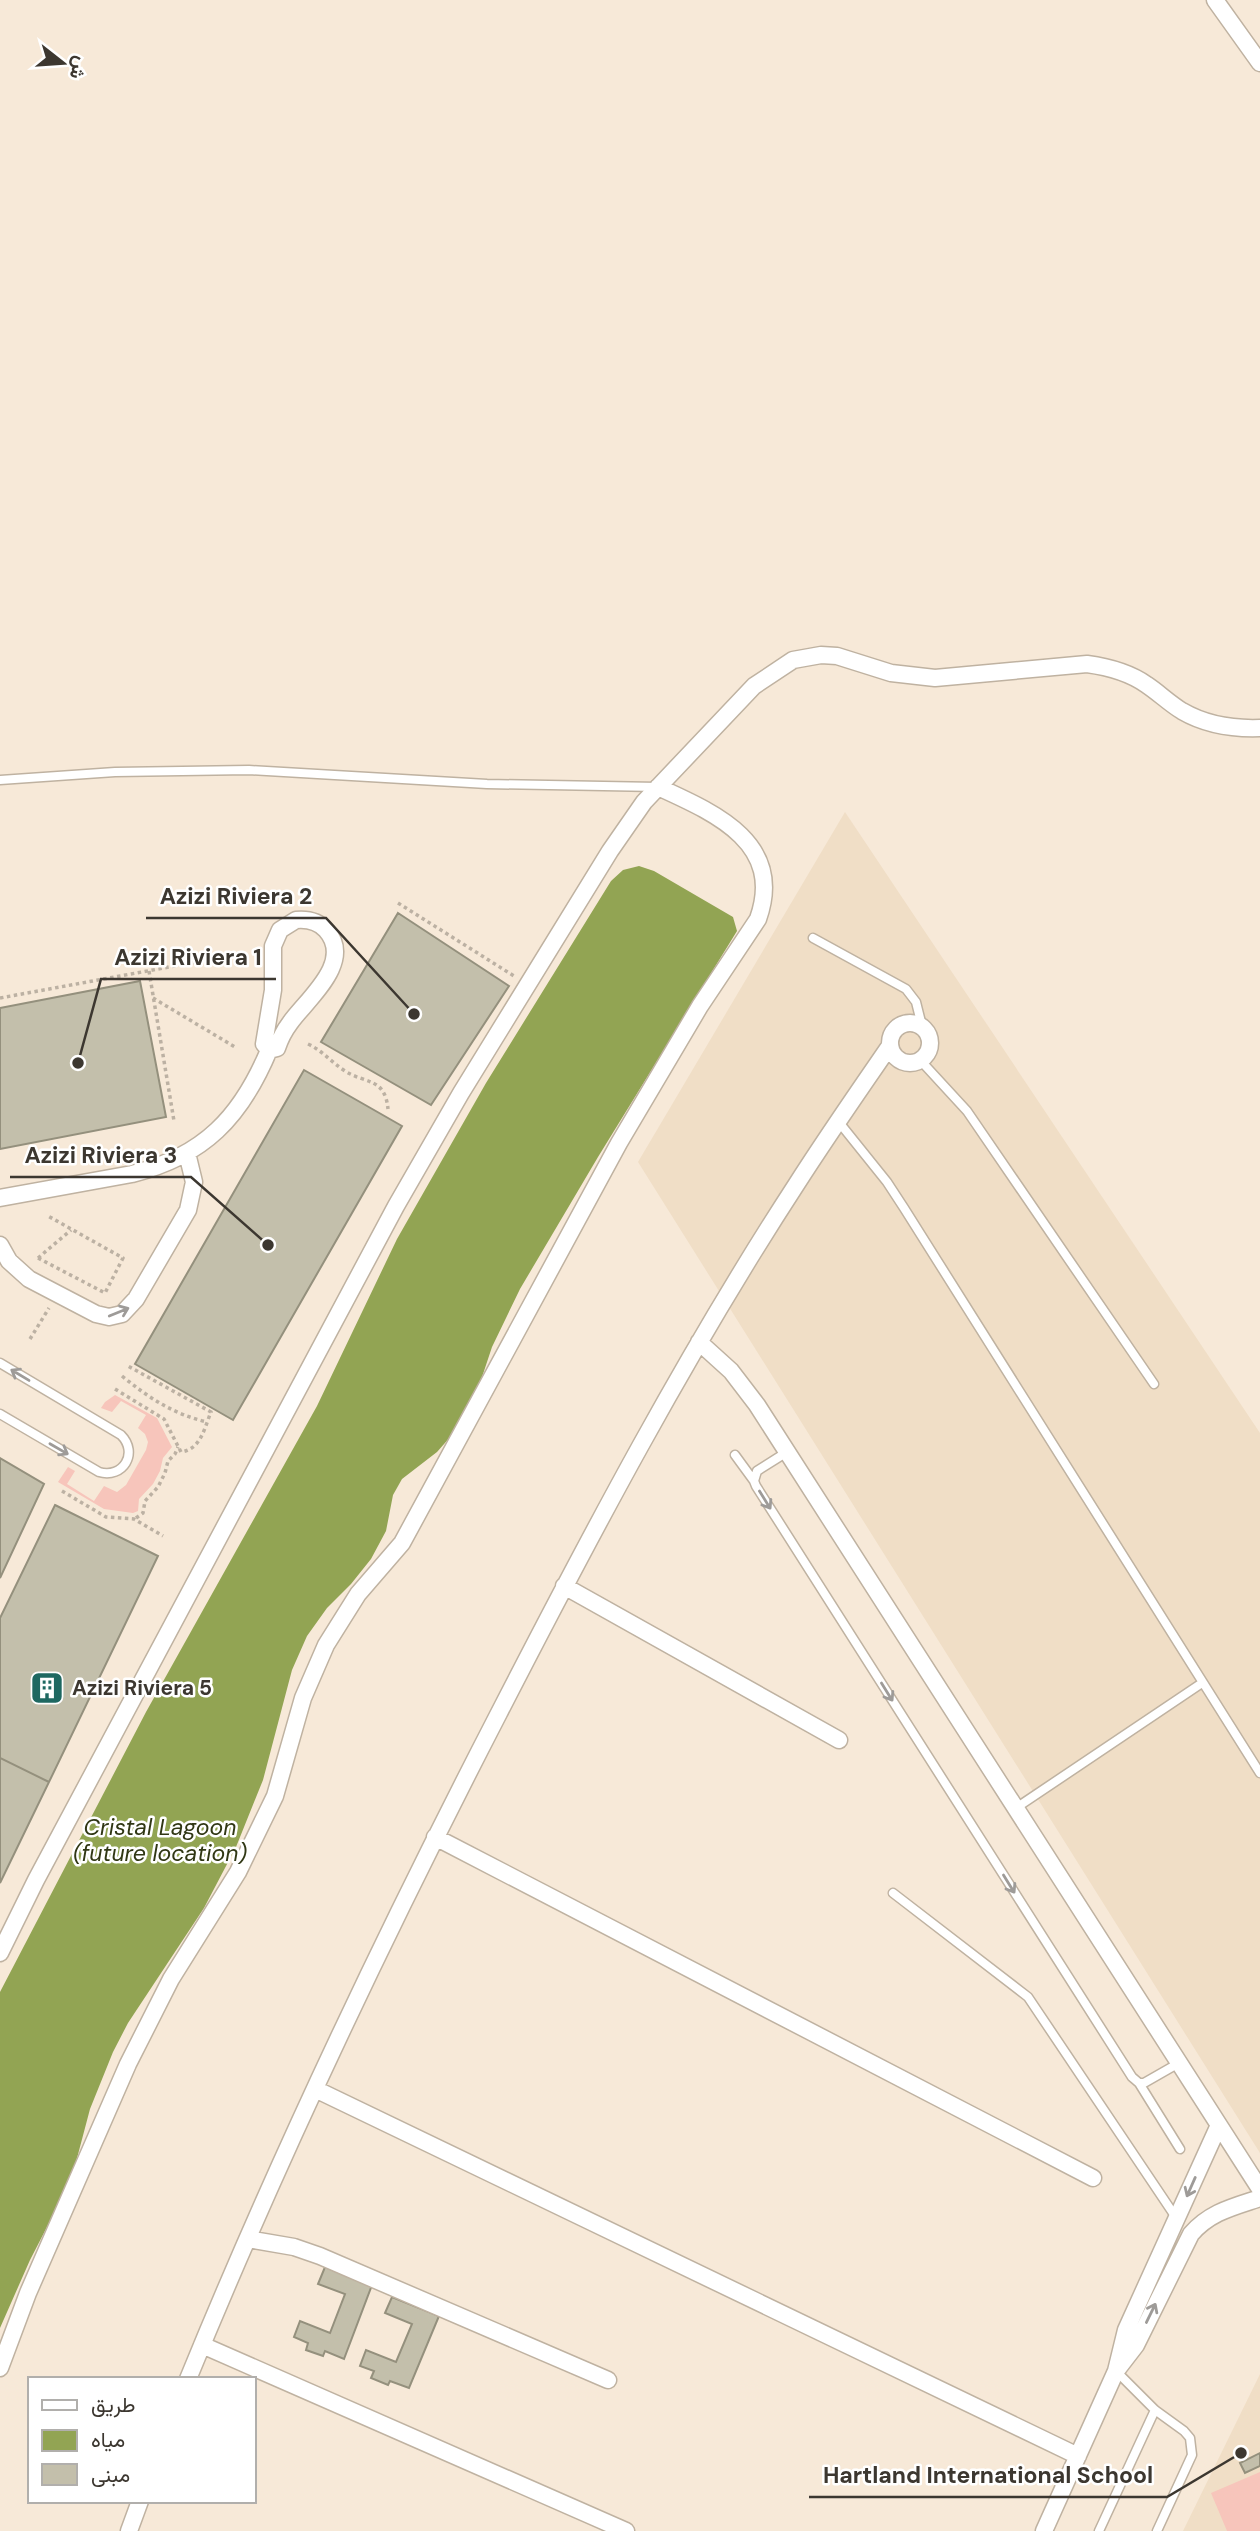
<svg xmlns="http://www.w3.org/2000/svg" width="1260" height="2531" font-family="'DM Sans',Vazirmatn,sans-serif">
<style>
.built{fill:#f0dec6}
.green{fill:#f7c5bb}
.water{fill:#92a453}
.building{fill:#c3bfab;stroke:#94907d;stroke-width:2}
.lines{fill:none;stroke-linecap:round;stroke-linejoin:round}
.lane-casing{stroke:#bfb2a1;stroke-width:11}
.street-casing{stroke:#bfb2a1;stroke-width:19}
.path{stroke:#bcb1a3;stroke-width:3.5;stroke-dasharray:3.5 3.5;stroke-linecap:butt}
.lane{stroke:#fff;stroke-width:8}
.street{stroke:#fff;stroke-width:16}
.oneway{stroke:#9e9b98}
.labels{text-anchor:middle;stroke-width:5;stroke-linejoin:round;paint-order:stroke}
.poi-label{font-size:21px;font-weight:bold;fill:#3c3730;stroke:#fff;text-anchor:start}
.water-label{font-size:23px;font-style:italic;fill:#303714;stroke:#fff}
.leader{fill:none;stroke:#3c3730;stroke-width:2.5}
.callout-dot{fill:#3c3730;stroke:#fff;stroke-width:2.5}
.callout-label{font-size:23px;text-anchor:middle;font-weight:bold;fill:#3c3730;stroke:#fff;stroke-width:5;stroke-linejoin:round;paint-order:stroke}
</style>
<rect width="100%" height="100%" fill="#f7e9d8"/>
<path class="built" d="M845,812L1260,1433V2153L638,1162Z
M1260,2374V2531H1183Z"/>
<path class="green" d="M115,1395L157,1418L172,1447L163,1458L160,1471L153,1484L139,1499L138,1511L133,1513L104,1509L58,1482L68,1467L75,1471L67,1484L94,1501L104,1486L117,1492L126,1485L146,1450L148,1442L145,1434L138,1428L146,1415L121,1401L112,1412L101,1408L105,1402Z
M1260,2472V2531H1227L1211,2493Z"/>
<path class="water" d="M639,866L654,871L733,917L737,931L598,1157L520,1289L492,1347L476,1395L459,1427L437,1452L402,1479L393,1495L386,1531L371,1559L351,1584L327,1608L307,1636L292,1670L263,1780L236,1847L204,1908L128,2023L113,2052L90,2109L76,2162L63,2196L30,2260L0,2328V1992L146,1712L317,1406L397,1239L486,1083L611,881L623,870Z"/>
<path class="building" d="M398,913L509,986L431,1105L321,1042Z
M140,981L166,1117L0,1149V1008Z
M304,1070L402,1126L233,1420L135,1364Z
M0,1458L44,1484L0,1578Z
M55,1505L158,1556L49,1782L0,1758V1618Z
M0,1758L49,1782L0,1883Z
M325,2267L372,2285L344,2359L325,2351L323,2356L306,2350L308,2343L294,2337L300,2321L330,2333L345,2294L318,2284Z
M392,2297L439,2316L409,2388L390,2381L388,2385L371,2378L374,2371L360,2366L366,2350L396,2362L412,2324L385,2313Z
M1260,2453V2466L1245,2473L1240,2463Z"/>
<g class="lines">
<defs>
<path id="lane" d="M0,780L115,772L249,770L487,784L658,787
M813,938L906,989L916,1002L922,1026
M921,1061L967,1111L1154,1384
M838,1121L887,1182L904,1208L1260,1773
M0,1363L121,1435C139,1453 123,1479 99,1472L0,1414
M787,1452L757,1471L754,1481L756,1486L1132,2077L1139,2083H1144L1179,2063
M735,1455L754,1481
M1016,1808L1202,1683
M893,1893L1028,1997L1177,2219
M1139,2083L1180,2149
M1116,2371L1155,2410L1184,2431L1190,2438L1192,2455L1157,2531
M1099,2531L1155,2410"/>
<path id="street" d="M1215,0L1260,63
M296,920C307,919 318,921 326,930C355,962 306,1000 290,1023C284,1031 280,1039 277,1048L269,1050L264,1044L273,990V946L280,930Z
M890 1043a20 20 0 1 1 40 0a20 20 0 1 1-40 0Z
M0,1198L132,1174C204,1156 241,1117 269,1050
M0,1245L9,1261L29,1279L96,1314L109,1317L122,1314L136,1299L188,1210L194,1182L187,1153
M699,1342L731,1371L757,1405L1260,2189
M564,1586L839,1740
M435,1837L1093,2178
M0,1953L36,1880L396,1206L461,1093L610,851L644,802L754,686L793,660L821,655L837,656L891,673L935,678L1087,664C1109,667 1129,672 1147,685C1159,693 1169,703 1182,711C1206,725 1232,729 1260,728
M315,2089L1078,2456
M248,2239L294,2247L320,2256L608,2380
M202,2345L626,2531
M0,2368L28,2293L128,2064L171,1979L238,1872L275,1796L303,1698L326,1645L358,1594L402,1543L619,1143L700,1006L758,919C785,843 715,813 658,787
M1116,2371L1126,2330L1219,2125
M188,2379C281,2152 387,1930 499,1713C591,1534 686,1354 796,1185C826,1138 858,1092 889,1047
M129,2531L140,2501
M1044,2531L1116,2371L1136,2345L1191,2234C1210,2212 1233,2207 1260,2198"/>
</defs>
<use href="#lane" class="lane-casing"/>
<use href="#street" class="street-casing"/>
<path class="path" d="M398,903L514,976
M149,971L174,1121
M0,998L240,954
M153,998L235,1047
M308,1044C323,1051 331,1062 345,1071C365,1084 385,1077 388,1109
M38,1258L105,1293L123,1258L48,1216
M38,1258L71,1230
M30,1339L49,1308
M122,1376C149,1398 173,1414 207,1422
M115,1389L164,1419L181,1452C201,1449 204,1429 211,1412L128,1366
M62,1491L106,1517L134,1519L163,1536
M136,1518L143,1513L145,1501L158,1487L165,1473L168,1461L175,1454L178,1447"/>
<use href="#lane" class="lane"/>
<use href="#street" class="street"/>
</g>
<defs><path id="oneway-shaft" d="M-6 0H5M1.5-3L5.5 0L1.5 3" fill="none" stroke-width="1.6" stroke-linecap="round" stroke-linejoin="round" transform="scale(1.75)"/></defs>
<g class="oneway">
<use href="#oneway-shaft" transform="translate(119 1312) rotate(-22)"/>
<use href="#oneway-shaft" transform="translate(20 1375) rotate(-149)"/>
<use href="#oneway-shaft" transform="translate(59 1449) rotate(30)"/>
<use href="#oneway-shaft" transform="translate(765 1500) rotate(58)"/>
<use href="#oneway-shaft" transform="translate(887 1692) rotate(58)"/>
<use href="#oneway-shaft" transform="translate(1009 1884) rotate(58)"/>
<use href="#oneway-shaft" transform="translate(1191 2187) rotate(114)"/>
<use href="#oneway-shaft" transform="translate(1151 2313) rotate(-64)"/>
</g>
<defs>
<symbol id="building-square" viewBox="-11 -11 22 22"><rect x="-9" y="-9" width="18" height="18" rx="4" fill="#1e6861" stroke="#fff"/><path d="M-4-6H4V6H1V3H-1V6H-4ZM-2.5-4.3h1.7v1.8h-1.7ZM.8-4.3h1.7v1.8H.8ZM-2.5-1h1.7V.8h-1.7ZM.8-1h1.7V.8H.8Z" fill="#fff"/></symbol>
</defs>
<g fill-rule="evenodd">
<use href="#building-square" x="28" y="1669" width="38" height="38"/>
</g>
<g class="labels">
<g class="poi-label">
<text x="72" y="1695">Azizi Riviera 5</text>
</g>
<g class="water-label">
<text x="160" y="1835">Cristal Lagoon<tspan x="160" dy="26">(future location)</tspan></text>
</g>
</g>
<path class="leader" d="M414 1014L326 918H146M78 1063L101 979H276M268 1245L191 1177H10M1241 2453L1167 2497H809"/>
<g class="callout-dot">
<circle cx="414" cy="1014" r="7"/>
<circle cx="78" cy="1063" r="7"/>
<circle cx="268" cy="1245" r="7"/>
<circle cx="1241" cy="2453" r="7"/>
</g>
<g class="callout-label">
<text x="236" y="904">Azizi Riviera 2</text>
<text x="188" y="965">Azizi Riviera 1</text>
<text x="101" y="1163">Azizi Riviera 3</text>
<text x="988" y="2483">Hartland International School</text>
</g>
<rect x="28" y="2377" width="228" height="126" fill="#ffffff" stroke="#b1afac" stroke-width="2"/>
<rect x="42" y="2400" width="35" height="10" fill="#ffffff" stroke="#b1afac" stroke-width="2"/>
<text x="91" y="2412" font-size="21" fill="#3c3730">طريق</text>
<rect x="42" y="2430" width="35" height="21" fill="#92a453" stroke="#b1afac" stroke-width="2"/>
<text x="91" y="2447" font-size="21" fill="#3c3730">مياه</text>
<rect x="42" y="2464" width="35" height="21" fill="#c3bfab" stroke="#b1afac" stroke-width="2"/>
<text x="91" y="2482" font-size="21" fill="#3c3730">مبنى</text>
<g transform="translate(63 63) rotate(107)" stroke="#ffffff" stroke-width="5" paint-order="stroke">
<path d="M0-5L12 26L0 18L-12 26Z" fill="#3c3730"/>
<text y="-10" font-size="19" font-weight="bold" text-anchor="middle" fill="#3c3730">ش</text>
</g>
</svg>
